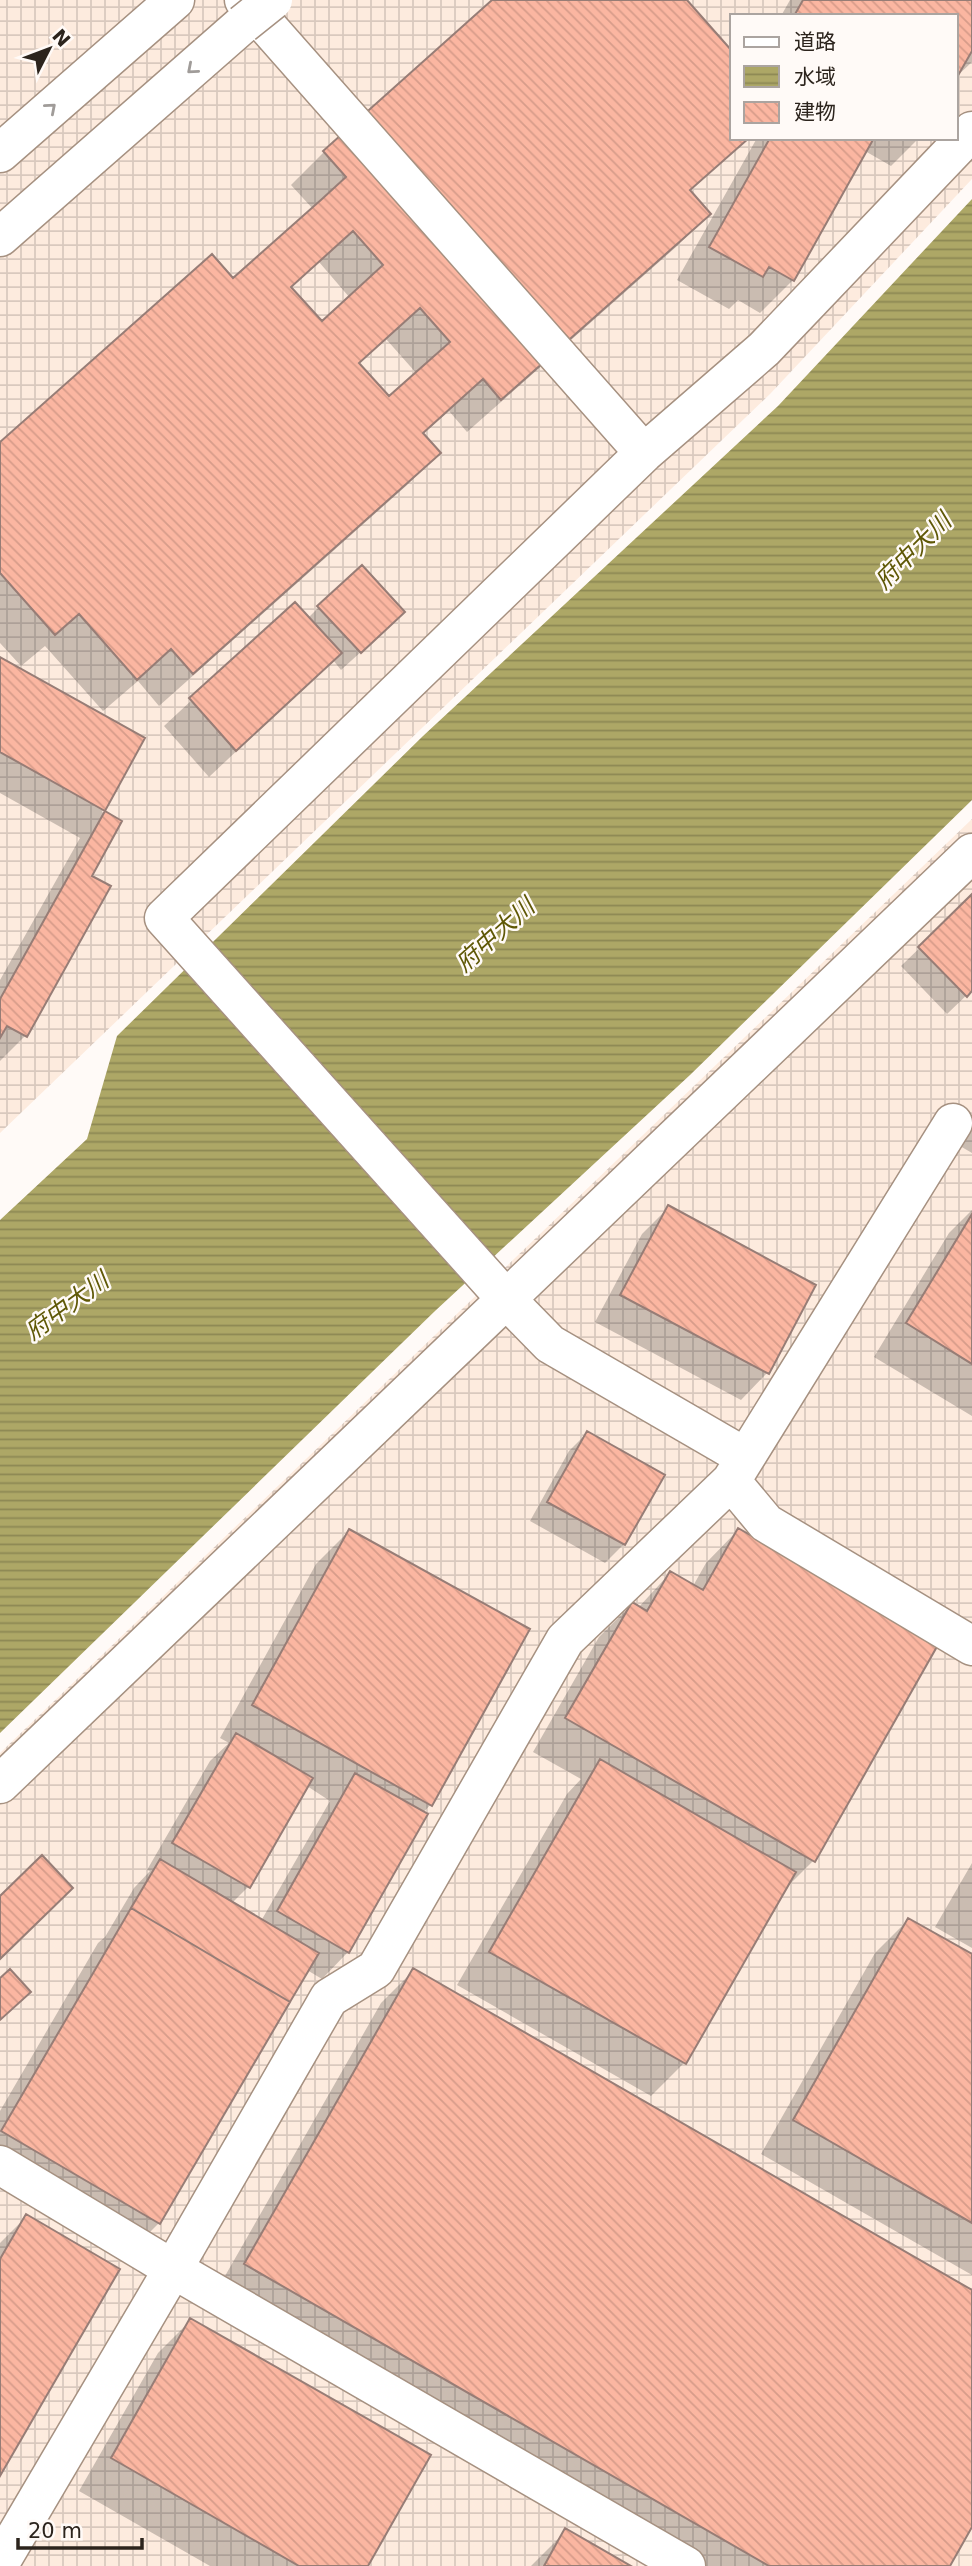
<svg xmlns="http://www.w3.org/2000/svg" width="972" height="2566" font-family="'DejaVu Sans','Noto Sans JP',sans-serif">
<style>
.industrial{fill:url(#industrial-grid);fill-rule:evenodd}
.water{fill:url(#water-rules)}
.shadow{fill:#0003;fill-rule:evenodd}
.building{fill:url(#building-back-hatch);stroke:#977d76;stroke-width:2;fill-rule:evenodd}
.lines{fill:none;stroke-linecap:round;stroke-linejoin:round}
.minor-casing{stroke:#a69181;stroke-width:41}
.highway-casing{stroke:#a69181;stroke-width:41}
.minor{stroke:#fff;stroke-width:38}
.highway{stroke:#fff;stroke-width:38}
.highway-bridge-casing{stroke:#a69181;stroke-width:41;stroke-linecap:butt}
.highway-bridge{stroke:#fff;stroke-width:38}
.oneway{stroke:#a09c99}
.labels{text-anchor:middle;stroke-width:5;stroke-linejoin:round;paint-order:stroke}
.water-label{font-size:24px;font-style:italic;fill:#5f5806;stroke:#fffaf7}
</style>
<defs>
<pattern id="industrial-grid" width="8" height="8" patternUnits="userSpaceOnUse" patternTransform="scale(1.75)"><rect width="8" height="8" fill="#fdebde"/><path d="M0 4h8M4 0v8" fill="none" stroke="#d9c9be"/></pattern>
<pattern id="water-rules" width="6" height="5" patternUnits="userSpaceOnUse" patternTransform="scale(1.75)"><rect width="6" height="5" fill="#ada766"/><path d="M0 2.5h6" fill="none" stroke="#8d8853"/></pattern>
<pattern id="building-back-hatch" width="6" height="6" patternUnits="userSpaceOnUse" patternTransform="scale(1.75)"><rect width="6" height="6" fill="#fbb6a1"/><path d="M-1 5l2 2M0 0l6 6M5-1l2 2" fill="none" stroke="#d79c8a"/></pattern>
</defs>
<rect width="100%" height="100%" fill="#fffaf7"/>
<path class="industrial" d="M0,0H972V179L770,394L0,1133ZM732,16H956V138H732Z
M972,819V2566H0V1753Z"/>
<path class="water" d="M972,199V800L690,1075L435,1311L0,1733V1220L87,1139L117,1036L423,736L778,406Z"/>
<path class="shadow" d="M495,0H684L732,54V138H747L689,192L709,214L676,247L467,432L449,411L422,435L439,453L406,486L159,706L138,681L103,711L45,646L21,666L0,643V444L232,280L313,209L291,185L324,152ZM319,262L350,298L322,323L290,288ZM386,339L417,374L389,399L358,364Z
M790,0H972V62L956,77V16H781Z
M757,138H919L891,166L865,151L793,280L760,313L738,300L729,309L677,280Z
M295,604L308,618L319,607L385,630L341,670L333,660L209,777L164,726Z
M0,659L143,739L102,812L120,821L89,876L25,1036L0,1061V980L80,838L0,793Z
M972,897V990L947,1014L901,966Z
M972,1125V1153L960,1146Z
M669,1207L814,1286L767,1373L741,1400L595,1322L642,1234Z
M972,1210V1416L874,1357L949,1233Z
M587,1433L624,1544L605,1563L530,1521L569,1451Z
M738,1530L813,1861L783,1891L684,2063L651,2096L457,1985L567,1794L581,1779L533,1752L599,1637L632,1604L638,1608L670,1573L693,1586L706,1563Z
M349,1531L431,1804L423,1813L348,1952L322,1979L307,1970L159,2223L126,2256L0,2182V2111L98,1943L105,1937L134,1888L150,1871L147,1870L210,1761L229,1743L220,1738L316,1564ZM307,1786L330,1801L261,1921L232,1903L248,1887Z
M972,1863V1948L935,1927Z
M908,1920L972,1956V2275L761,2154L875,1953Z
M414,1970L972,2292V2524L948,2566H680L213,2297L381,2003Z
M26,2217L0,2473V2243Z
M191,2320L366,2566H210L79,2491L158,2353Z
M566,2531L628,2566H531Z"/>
<path class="building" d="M492,0H687L732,51V138H749L690,190L711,214L501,400L483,379L423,433L441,453L193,674L171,649L137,680L79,614L55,635L0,573V442L212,254L233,278L322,199L346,177L323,151ZM353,231L383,265L322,321L291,287ZM420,308L450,342L389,396L359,363Z
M803,0H972V51L956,79V16H794Z
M770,138H874L794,281L769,267L763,277L709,247Z
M362,565L405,612L361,653L317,606Z
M295,602L342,653L236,751L189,698Z
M0,657L145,738L105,811L0,752Z
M105,811L122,821L92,876L111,886L27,1037L7,1026L0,1038V999Z
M972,894V991L967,997L918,947Z
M668,1205L816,1285L769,1374L620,1295Z
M972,1214V1364L906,1323Z
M587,1431L665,1475L625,1545L547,1502Z
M738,1528L939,1643L815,1862L565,1718L632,1602L647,1611L670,1571L703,1590Z
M349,1529L530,1629L432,1806L252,1705Z
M236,1733L313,1778L250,1888L172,1843Z
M600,1759L796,1872L686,2064L489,1952Z
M355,1773L428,1814L349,1953L277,1911Z
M42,1855L73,1888L0,1959V1896Z
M160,1859L319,1953L290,2002L131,1908Z
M131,1908L290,2002L160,2224L1,2131Z
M908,1918L972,1954V2223L793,2120Z
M413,1968L972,2290V2527L950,2566H769L244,2264Z
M10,1969L31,1992L0,2020V1978Z
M26,2214L120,2269L0,2476V2259Z
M190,2318L431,2455L368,2566H299L111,2458Z
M565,2528L631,2566H544Z"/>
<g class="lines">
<defs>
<path id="minor" d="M244,0L644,453
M745,1457L550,1344L507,1300L164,918L644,453L764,349L972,131
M731,1481L766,1523L972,1646
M0,1784L972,853
M0,2165L173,2269L686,2566
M0,2563L173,2269L329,1998L376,1969L565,1640L731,1481L953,1123"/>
<path id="highway" d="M0,153L175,0
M0,237L243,24"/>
</defs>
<use href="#minor" class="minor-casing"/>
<use href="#highway" class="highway-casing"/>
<use href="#minor" class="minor"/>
<use href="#highway" class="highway"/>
<defs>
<path id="highway-bridge" d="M243,24L273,0"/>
</defs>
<use href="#highway-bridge" class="highway-bridge-casing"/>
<use href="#highway-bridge" class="highway-bridge"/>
</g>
<defs><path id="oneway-chevron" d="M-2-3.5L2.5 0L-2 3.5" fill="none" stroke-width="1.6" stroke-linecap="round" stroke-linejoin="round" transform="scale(1.75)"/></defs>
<g class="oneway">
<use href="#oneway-chevron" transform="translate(192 69) rotate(139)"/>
<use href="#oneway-chevron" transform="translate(51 108) rotate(-41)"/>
</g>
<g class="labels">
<g class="water-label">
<text transform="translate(913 551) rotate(-45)" y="8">府中大川</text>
<text transform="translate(495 935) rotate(-42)" y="8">府中大川</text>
<text transform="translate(67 1306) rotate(-36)" y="8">府中大川</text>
</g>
</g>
<rect x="730" y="14" width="228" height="126" fill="#fffaf7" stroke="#aba4a0" stroke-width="2"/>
<rect x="744" y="37" width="35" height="10" fill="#ffffff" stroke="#aba4a0" stroke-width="2"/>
<text x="794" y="49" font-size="21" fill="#2c241d">道路</text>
<rect x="744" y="66" width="35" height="21" fill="url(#water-rules)" stroke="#aba4a0" stroke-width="2"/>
<text x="794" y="84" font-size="21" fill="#2c241d">水域</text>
<rect x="744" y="102" width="35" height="21" fill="url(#building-back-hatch)" stroke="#aba4a0" stroke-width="2"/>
<text x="794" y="119" font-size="21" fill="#2c241d">建物</text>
<g transform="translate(49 49) rotate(48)" stroke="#fffaf7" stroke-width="5" paint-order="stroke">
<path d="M0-5L12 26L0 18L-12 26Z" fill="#2c241d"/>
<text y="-10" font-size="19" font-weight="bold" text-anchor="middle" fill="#2c241d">N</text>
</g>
<path d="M18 2538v10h124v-10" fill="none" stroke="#2c241d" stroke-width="3.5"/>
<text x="28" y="2538" font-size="21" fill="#2c241d" stroke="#fffaf7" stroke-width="5" paint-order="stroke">20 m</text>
</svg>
